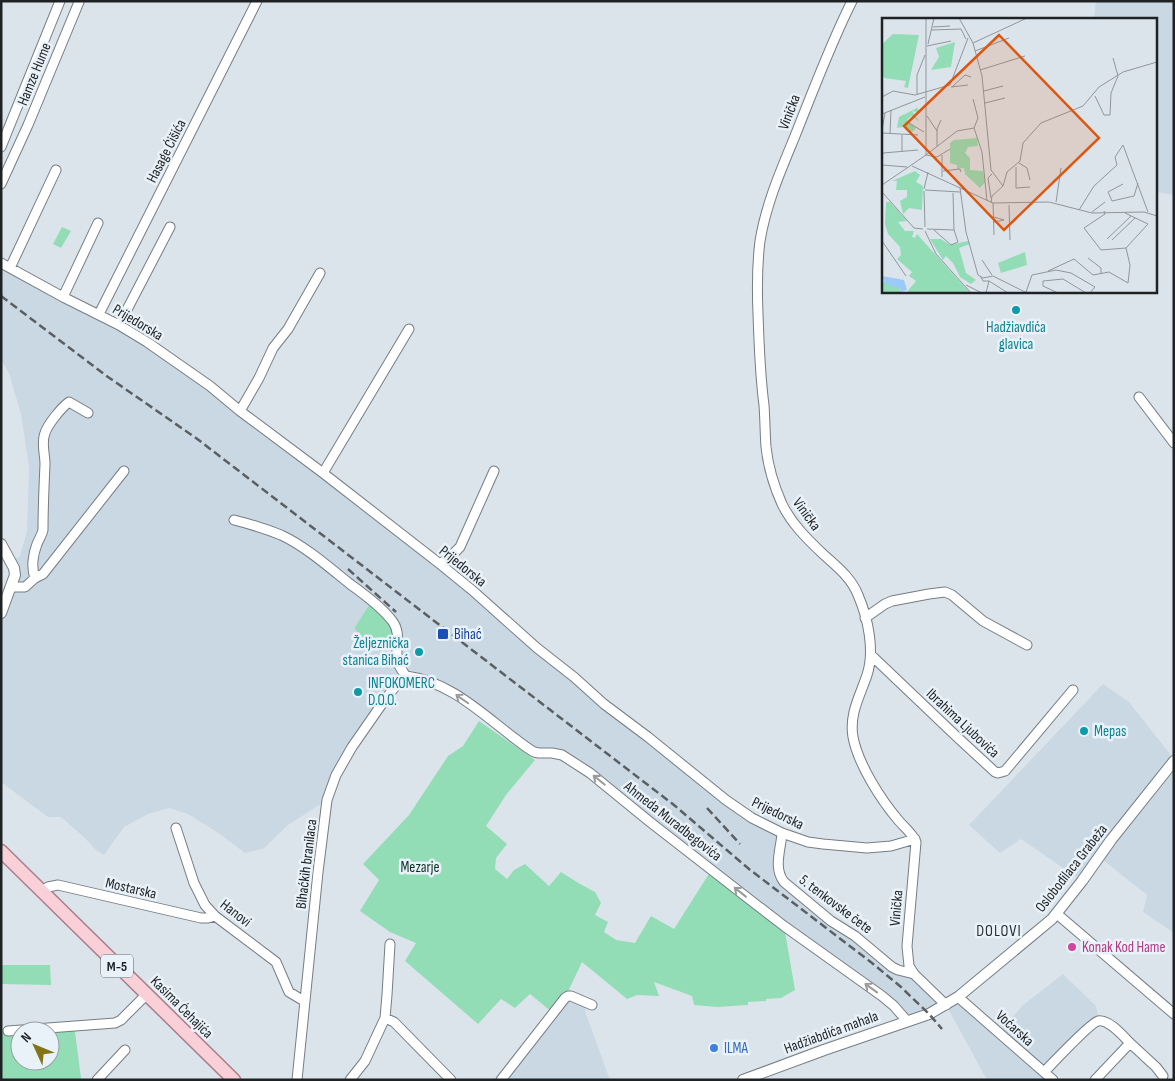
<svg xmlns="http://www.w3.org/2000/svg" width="1175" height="1081" font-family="'Sofia Sans Condensed',sans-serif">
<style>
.built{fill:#cad8e4}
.green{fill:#92ddb6;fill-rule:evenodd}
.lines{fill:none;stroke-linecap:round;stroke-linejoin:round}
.minor-casing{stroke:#757d83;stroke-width:11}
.tertiary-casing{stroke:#757d83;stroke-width:12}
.primary-casing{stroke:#aa7e88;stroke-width:15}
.minor{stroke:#fff;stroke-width:9}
.tertiary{stroke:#fff;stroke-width:10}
.primary{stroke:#f9d0d8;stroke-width:12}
.rail{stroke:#5a5f62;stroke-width:2.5;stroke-dasharray:8 4;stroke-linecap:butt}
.oneway{stroke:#9a9c9c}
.culture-dot{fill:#0f9aa8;stroke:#e9f2f9;stroke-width:2}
.transit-dot{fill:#1a4fb4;stroke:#e9f2f9;stroke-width:2}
.hotel-dot{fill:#d1479c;stroke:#e9f2f9;stroke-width:2}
.shop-dot{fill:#3f7fe0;stroke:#e9f2f9;stroke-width:2}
.labels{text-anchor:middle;stroke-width:5;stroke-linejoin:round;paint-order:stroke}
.shield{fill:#e9f2f9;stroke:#5b6064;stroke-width:1}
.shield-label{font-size:14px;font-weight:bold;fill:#1e2224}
.street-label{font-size:15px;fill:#1e2224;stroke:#e9f2f9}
.culture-label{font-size:15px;fill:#0d838f;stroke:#e9f2f9;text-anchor:start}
.transit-label{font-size:15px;fill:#164399;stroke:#e9f2f9;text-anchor:start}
.park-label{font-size:15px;fill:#0d3222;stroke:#e9f2f9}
.hotel-label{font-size:15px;fill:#b23c85;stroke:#e9f2f9;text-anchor:start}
.shop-label{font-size:15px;fill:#366cbe;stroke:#e9f2f9;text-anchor:start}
.neighbourhood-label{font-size:16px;letter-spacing:1px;fill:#2a3136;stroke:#e9f2f9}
.inset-road{fill:none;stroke:#90969b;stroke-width:1}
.view{fill:#de560d;fill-opacity:0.15;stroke:#de560d;stroke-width:2.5}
.inset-edge{fill:none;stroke:#1e2224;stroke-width:2.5}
</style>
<rect width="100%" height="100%" fill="#dce4eb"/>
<path class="built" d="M1096,1H1174V195L1156,192V19H1094Z
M1,263L119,325L323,473L695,775L782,833L780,877L946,1005L958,997L999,1032L1023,1005L1063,974L1096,1006L1099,1021L1044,1072L1052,1080H987L946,1005L907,1021L562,755L539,753L448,689L406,676L363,729L327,800L288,825L263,849L245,853L220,834L188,814L169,808L148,814L124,827L104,855L96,850L85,838L61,817H48L1,782V613L12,587L11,562L20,556L27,531L29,467L21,414L9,373L1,360Z
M1103,684L1129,702L1174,759L1082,881L1021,839L1000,853L969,825Z
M1174,771V933L1143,912L1147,895L1103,860Z
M565,998L583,1000L586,1014L610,1080H501Z"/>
<path class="green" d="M62,227L71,231L61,248L53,244Z
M372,601L401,624L380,652L356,631L355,627Z
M479,721L535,760L506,795L486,826L507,844L496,858L495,869L507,879L514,870L525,864L549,886L561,872L580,884L595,892L601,903L595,915L608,922L604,932L616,940L635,943L651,916L674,929L712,869L784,926L795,990L781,998L766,999V1001L748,1002V1005L717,1007L694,1005L692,996L654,982L659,996L637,995L627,999L582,962L565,998L553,1013L530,994L515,1008L501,999L478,1024L405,961L416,943L390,932L360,911L379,880L363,864L409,815L448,756L463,746Z
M1,965H50L51,985L1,984Z
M74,1024L81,1078L79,1080H1V1029ZM20,1031H50V1061H20Z"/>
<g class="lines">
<defs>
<path id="minor" d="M852,1C830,45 813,91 795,136C781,170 766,204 760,241C757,265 757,290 758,314C759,345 760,375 764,405C765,419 765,433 766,447C768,466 774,486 782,504C791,523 807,539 823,554C836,566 851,577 858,595C868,618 875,651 867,675C860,696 849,714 853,737C858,764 881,800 899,821C905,828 912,833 916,842L907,946L909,966L914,974L946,1005
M1,147L60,1
M1,184L28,125L79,2
M1,263L63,297L119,325L147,342L210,386L240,411L323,473L440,564L472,590L537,648L574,677L604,704L648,737L726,800L752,818L782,833L808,842L823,844L867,848L891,846L915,839
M10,268L56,170
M63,297L98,223
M99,314L257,1
M119,325L170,227
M1139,397L1174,443
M240,411L259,378L273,348L288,329L320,273
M323,473L409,329
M234,520C250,524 266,529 281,535C305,546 330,568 350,584C364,594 383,608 393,622C402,635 394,649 398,663C400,668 403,672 406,676
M440,564L451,556L460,547L494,471
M35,578C31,568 33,554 37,544C39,539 42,535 43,530C43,508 44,486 45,464C45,454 41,443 45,433C48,424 61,408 69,402L88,413
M12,587H25L35,578L43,574L124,471
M865,618L885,604L892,601L929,594L945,592L952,595L983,621L1027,645
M871,655L956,736L995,772L998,773L1005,771L1073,690
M406,676C447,681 478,710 509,734C517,740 525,747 534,752L539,753H552L562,755L590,773L650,822L749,899L784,926L882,996L894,1006L907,1021
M176,828L194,883L205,905L215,916L276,962L289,992L304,1001
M782,833C781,849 773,868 784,882L831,921L855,936L892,967L898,970L914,974
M43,891L48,887L58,885L201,918H208L215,916
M1057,914L1174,1014
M958,997L1053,1080
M385,1018L394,1022L451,1080
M8,1031L115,1023L121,1020L147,994
M1130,1043L1156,1067L1163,1076
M1044,1072C1052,1064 1090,1023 1098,1021C1109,1019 1123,1036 1130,1043L1095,1080
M97,1080L125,1050
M297,1080L318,872L327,800L336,775L352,747L384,701L401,679L406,676
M350,1080L365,1061L385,1018L387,995L390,944
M501,1080L565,998L568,996H571L592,1005"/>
<path id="tertiary" d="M1,544L14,568L15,575L1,613
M743,1080L824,1050L929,1014L958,997L1052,919L1082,881L1111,840L1174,761"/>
<path id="primary" d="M1,851L234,1080"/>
</defs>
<use href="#minor" class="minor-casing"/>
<use href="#tertiary" class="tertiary-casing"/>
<use href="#primary" class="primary-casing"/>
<use href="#minor" class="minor"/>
<use href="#tertiary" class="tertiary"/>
<use href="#primary" class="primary"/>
<path class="rail" d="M1,296L108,377L196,438L618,762L674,805L749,869L872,963L901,987L929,1014L942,1029
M348,569L396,612
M707,808L740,844"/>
</g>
<defs><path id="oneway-shaft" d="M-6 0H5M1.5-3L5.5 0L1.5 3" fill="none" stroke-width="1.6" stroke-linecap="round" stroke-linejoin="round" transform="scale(1.25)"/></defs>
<g class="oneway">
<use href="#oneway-shaft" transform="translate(462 699) rotate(-145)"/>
<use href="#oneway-shaft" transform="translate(599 780) rotate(-141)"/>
<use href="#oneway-shaft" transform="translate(740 892) rotate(-142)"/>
<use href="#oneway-shaft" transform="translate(871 988) rotate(-144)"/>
</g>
<g class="culture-dot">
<circle cx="1016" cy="310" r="5"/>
<circle cx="419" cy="652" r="5"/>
<circle cx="358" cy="692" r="5"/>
<circle cx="1084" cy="731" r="5"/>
</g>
<rect class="transit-dot" x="437" y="628" width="12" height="12" rx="2.5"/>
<circle class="hotel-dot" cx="1072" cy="947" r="5"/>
<circle class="shop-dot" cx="714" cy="1048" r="5"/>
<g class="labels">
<rect class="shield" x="101" y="954.5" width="32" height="23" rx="4"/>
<g class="shield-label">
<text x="117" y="971">M-5</text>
</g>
<g class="street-label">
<text transform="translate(34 74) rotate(-68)" y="5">Hamze Hume</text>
<text transform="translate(789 112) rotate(-69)" y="5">Vinička</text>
<text transform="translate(166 151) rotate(-63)" y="5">Hasage Ćišića</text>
<text transform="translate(138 322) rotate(31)" y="5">Prijedorska</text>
<text transform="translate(807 514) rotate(54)" y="5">Vinička</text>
<text transform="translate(463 566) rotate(39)" y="5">Prijedorska</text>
<text transform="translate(963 723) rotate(43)" y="5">Ibrahima Ljubovića</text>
<text transform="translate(778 813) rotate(26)" y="5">Prijedorska</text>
<text transform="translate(673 821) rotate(38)" y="5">Ahmeda Muradbegovića</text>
<text transform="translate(306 864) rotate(-83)" y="5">Bihaćkih branilaca</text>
<text transform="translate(1071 868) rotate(-52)" y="5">Oslobodilaca Grabeža</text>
<text transform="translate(131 888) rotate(13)" y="5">Mostarska</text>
<text transform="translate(836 904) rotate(37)" y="5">5. tenkovske čete</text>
<text transform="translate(896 908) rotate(-85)" y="5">Vinička</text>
<text transform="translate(236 913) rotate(38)" y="5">Hanovi</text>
<text transform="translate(182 1007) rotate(45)" y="5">Kasima Ćehajića</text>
<text transform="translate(1015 1028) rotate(42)" y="5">Voćarska</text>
<text transform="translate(831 1032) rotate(-20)" y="5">Hadžiabdića mahala</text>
</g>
<g class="culture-label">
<text x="1016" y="332" text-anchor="middle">Hadžiavdića<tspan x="1016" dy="17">glavica</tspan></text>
<text x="409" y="648" text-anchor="end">Željeznička<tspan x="409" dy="17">stanica Bihać</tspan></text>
<text x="368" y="688">INFOKOMERC<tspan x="368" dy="17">D.O.O.</tspan></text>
<text x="1094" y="736">Mepas</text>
</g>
<g class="transit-label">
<text x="454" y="639">Bihać</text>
</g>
<g class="park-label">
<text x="420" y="872">Mezarje</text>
</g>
<g class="hotel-label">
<text x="1082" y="952">Konak Kod Hame</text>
</g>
<g class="shop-label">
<text x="724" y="1053">ILMA</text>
</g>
<g class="neighbourhood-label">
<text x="999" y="936">DOLOVI</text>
</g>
</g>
<g transform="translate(882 18)">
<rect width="275" height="275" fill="#dce4eb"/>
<path d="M11,16L37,17L26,70L22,69L24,63L2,60L0,55V26ZM73,24L69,49L49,52L57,39L54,30ZM34,87L38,95L30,93L37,103L29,98L25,102L34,110L29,115L21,109L15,110L17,99L35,90ZM95,120L96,128L86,129L83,135L88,140V152L101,153L103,164L98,170L83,156L82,150L75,151V147L68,145V125L72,122ZM33,153L38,157L34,164L41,168L40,192L27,190L21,196L18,183L25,179V172H14L15,163H10ZM4,184H8L25,203L16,204L23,213H32L30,219L33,220L35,216L88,275H24L34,263L27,258L30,254L15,241L19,237L18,229L6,216L3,206ZM48,221H59L68,227L86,223L88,226L77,230L84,255L94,262L89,266L78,259L71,245L64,238L61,242ZM143,234L145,247L119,255L116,245ZM0,263L17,269L19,274L0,275Z" fill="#92ddb6"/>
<path d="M0,258L22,262L25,272L16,275L19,271L3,266Z" fill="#9bcaf7"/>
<path class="inset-road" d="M77,0L91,25L100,58L109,152L121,168M51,9L68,8M50,12L79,11L84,21M91,25L145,0M46,26L52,0M45,28L69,23M93,33L127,20M98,52L143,38M69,69L86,67M70,69L83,57L89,59M102,73L121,68M35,76V57L43,37M213,78L222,97H228L229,75L236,58L231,40M0,79L11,73L33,77L68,67L86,20M91,81L96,100L92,110M103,85L123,80M0,96L43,79M45,98L55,113M27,105L42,114M92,110L100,134L105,183M0,112L3,95M0,115L36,117M8,116L9,92M55,128V111L59,102M20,134V117M44,137L75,113L92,110M44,137L55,139L68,131M0,139L1,135L36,132M137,145L145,150L148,162M0,147L25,149M30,148L111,185L167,184L210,195L262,194L275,198M134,149V170L148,169M61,153L78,151L79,154M60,159V137M0,167L44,137V0M78,170L84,214L96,257L101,260L111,258L145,275M42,171L46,154M43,172L78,174M42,173L43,209M0,174L32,210L41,211M109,180L106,160L110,156M230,183L252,178L256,165M230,183L226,174L241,166M174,184L179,150M109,185L110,178L121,168L125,154L138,143L141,125L159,105L201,88L217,69L241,54L275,44M111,185L112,217M127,187L128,222M197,192L212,168L235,147L233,139L241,127L266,194M222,193L223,196L202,210L219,232L244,230L266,206L243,195M210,194L223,184M112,199L122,202L112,204M45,211L72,212L71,175M52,212L69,227L76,224L72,212M43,213L54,236L89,275M225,221L249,198M230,222L253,200M0,223L24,258M206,240L219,250V256M100,242L110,257M166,253L192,241L211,257L227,254L246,265L248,247L244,230M99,259L101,263H107L104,275M107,263L126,275M84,267L100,275M144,274L150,257L174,252L189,255L213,269L208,275M176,275L161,268V263L181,261L204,275"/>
<path class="view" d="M117,17L217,120L122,212L22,108Z"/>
<rect width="275" height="275" class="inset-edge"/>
</g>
<rect width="1175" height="1081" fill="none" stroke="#1e2224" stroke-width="5"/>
<g transform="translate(35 1046) rotate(314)"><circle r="24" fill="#e9f2f9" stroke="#989fa4"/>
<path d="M0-4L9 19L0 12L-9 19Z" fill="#837415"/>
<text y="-8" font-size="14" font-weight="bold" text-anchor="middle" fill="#1e2224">N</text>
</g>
</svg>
